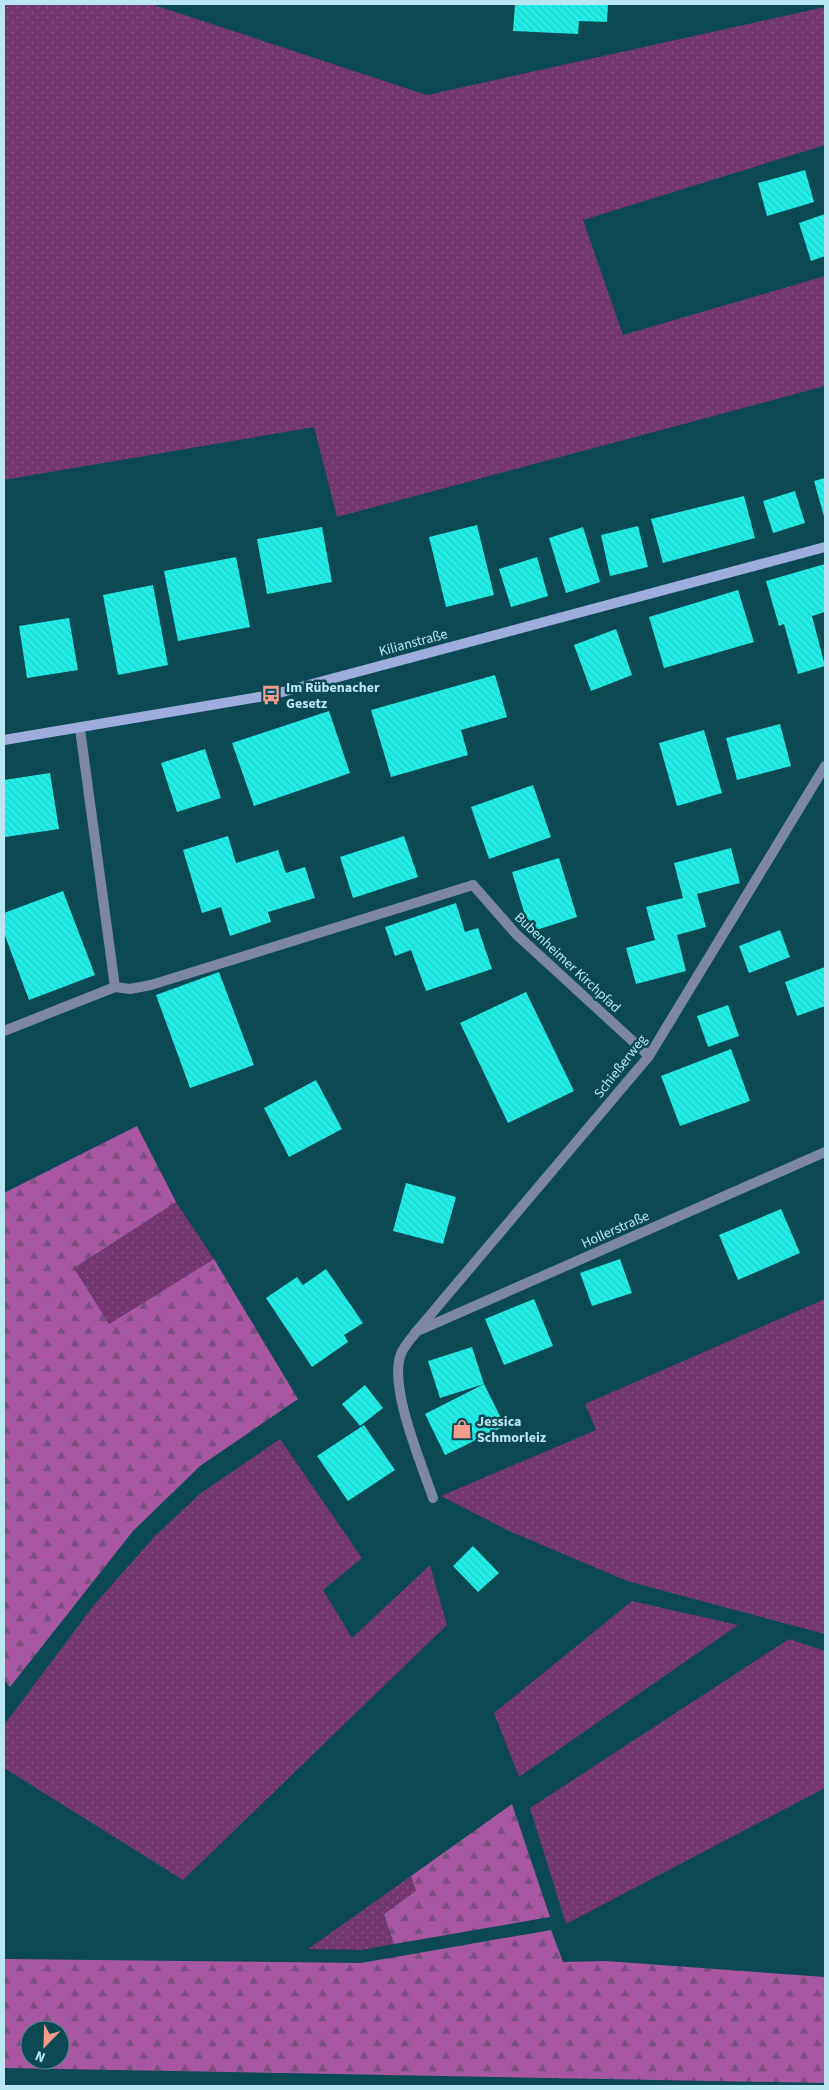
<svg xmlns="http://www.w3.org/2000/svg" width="829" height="2090" font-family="'Source Sans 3',sans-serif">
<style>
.grass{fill:url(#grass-dots)}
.forest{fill:url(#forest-firs);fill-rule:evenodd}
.building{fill:url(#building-back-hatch)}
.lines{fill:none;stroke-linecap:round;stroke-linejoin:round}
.lane{stroke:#7d86a3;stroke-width:10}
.street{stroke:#7d86a3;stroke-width:10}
.secondary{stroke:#9eaddb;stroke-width:10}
.labels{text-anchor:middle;stroke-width:5;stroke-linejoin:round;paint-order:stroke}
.street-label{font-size:14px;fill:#b9e8f2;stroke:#0b4953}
.poi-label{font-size:14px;font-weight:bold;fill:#b9e8f2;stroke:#0b4953;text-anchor:start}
</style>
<defs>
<pattern id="grass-dots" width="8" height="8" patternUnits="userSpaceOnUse" patternTransform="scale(1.25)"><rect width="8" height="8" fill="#74366e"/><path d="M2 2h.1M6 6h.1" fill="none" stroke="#865383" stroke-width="1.8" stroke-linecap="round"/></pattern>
<pattern id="forest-firs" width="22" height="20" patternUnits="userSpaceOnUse" patternTransform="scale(1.25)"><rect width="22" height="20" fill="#aa57a1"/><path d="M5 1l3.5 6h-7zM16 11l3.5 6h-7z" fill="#7c507e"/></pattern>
<pattern id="building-back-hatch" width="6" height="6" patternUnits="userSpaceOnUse" patternTransform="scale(1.25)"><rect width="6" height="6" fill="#21eee8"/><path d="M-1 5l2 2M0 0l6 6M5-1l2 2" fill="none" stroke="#26ccc8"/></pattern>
</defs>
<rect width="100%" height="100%" fill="#0b4953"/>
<path class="grass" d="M4,4H151L427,95L825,7V145L583,220L623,335L825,276V386L337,517L314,427L4,480Z
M176,1202L214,1259L109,1324L74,1268Z
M825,1299V1634L627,1581L507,1530L441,1496L596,1430L585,1404Z
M280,1439L362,1558L323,1590L352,1638L430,1565L447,1625L183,1880L4,1768V1725L94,1605L155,1536L201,1493Z
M632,1601L738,1625L519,1777L494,1713Z
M789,1639L825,1651V1788L566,1924L530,1808Z
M411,1876L416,1891L384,1914L394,1944L361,1950L308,1949Z"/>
<path class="forest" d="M137,1126L176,1202L74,1268L109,1324L214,1259L298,1399L200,1466L133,1531L10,1687L4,1680V1193Z
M512,1804L550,1917L394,1944L384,1914L416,1891L411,1876Z
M551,1930L563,1962L605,1961L825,1977V2083L4,2068V1959L361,1963ZM30,2030H60V2060H30Z"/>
<path class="building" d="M515,4H608L607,22L579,21L578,34L513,31Z
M805,170L814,202L767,216L758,183Z
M825,214V256L811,261L799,223Z
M825,478V520L814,481Z
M795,491L805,523L773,533L763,501Z
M744,496L755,538L663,563L651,519Z
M477,525L494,595L446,607L429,537Z
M638,526L648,567L610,576L601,535Z
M322,527L332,582L267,594L257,539Z
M583,527L600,582L566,593L549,538Z
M236,557L250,627L178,641L164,571Z
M537,557L548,596L511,607L499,569Z
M825,564V612L812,616L825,666L798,674L784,624L779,626L766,581Z
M153,585L168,665L118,675L103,595Z
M738,590L754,642L664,668L649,617Z
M69,618L78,670L27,678L19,626Z
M616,629L632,675L591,691L574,645Z
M495,675L507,717L461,730L468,755L391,777L371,710Z
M329,711L350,773L254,806L232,743Z
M780,724L791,766L737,780L726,738Z
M704,730L722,793L677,806L659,743Z
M205,749L221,798L177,812L161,763Z
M50,773L59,829L5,837L4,780Z
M533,785L551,837L489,859L471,807Z
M228,836L236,863L278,850L286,873L305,867L315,898L268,912L271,922L230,936L221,907L202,913L183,850Z
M404,836L418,877L353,898L340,857Z
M731,848L740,883L697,894L706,927L677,935L686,971L636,984L626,948L655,940L646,907L683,898L674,863Z
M559,858L577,917L530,932L512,872Z
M63,891L95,975L29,1000L4,933V913Z
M456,903L465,932L478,928L492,969L426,991L411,950L395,956L385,927Z
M780,930L790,957L749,973L739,946Z
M825,967V1006L797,1016L785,982Z
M219,972L254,1065L190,1088L156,995Z
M526,992L574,1091L508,1123L460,1023Z
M728,1005L739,1036L708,1047L697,1016Z
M731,1049L750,1101L680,1126L661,1076Z
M316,1080L342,1129L289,1157L264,1108Z
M406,1183L456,1197L443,1244L393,1231Z
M781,1209L800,1253L738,1280L719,1235Z
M620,1259L632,1293L592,1306L580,1273Z
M326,1269L363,1323L344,1335L348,1342L312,1367L266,1298L297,1277L303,1285Z
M534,1299L553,1346L504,1365L485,1319Z
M472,1347L484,1384L505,1426L445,1455L425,1414L484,1384L440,1398L428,1361Z
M365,1385L383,1408L360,1426L342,1404Z
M364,1425L395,1470L348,1501L317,1456Z
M473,1546L499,1573L478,1592L453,1566Z"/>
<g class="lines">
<path class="lane" d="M80,729L115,987
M4,1031L115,987L130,989L151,985L473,885
M416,1332C411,1339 404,1346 401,1354C388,1386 422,1465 433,1498"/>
<path class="street" d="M473,885L516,934L649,1056
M420,1330L825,1152
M416,1332L649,1056L825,766"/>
<path class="secondary" d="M4,740L271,695L825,547"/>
</g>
<defs>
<symbol id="bus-bare" viewBox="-9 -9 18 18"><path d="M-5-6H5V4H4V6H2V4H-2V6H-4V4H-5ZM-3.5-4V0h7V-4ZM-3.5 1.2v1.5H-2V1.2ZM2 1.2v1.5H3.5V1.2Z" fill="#f49d8c" stroke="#0b4953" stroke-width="2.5" paint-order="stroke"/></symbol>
<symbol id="shop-bare" viewBox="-9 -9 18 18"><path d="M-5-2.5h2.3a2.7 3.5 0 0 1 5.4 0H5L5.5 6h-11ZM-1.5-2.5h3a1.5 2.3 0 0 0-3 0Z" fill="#f49d8c" stroke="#0b4953" stroke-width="2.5" paint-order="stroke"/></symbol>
</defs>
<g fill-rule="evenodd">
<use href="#bus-bare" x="257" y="681" width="28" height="28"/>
<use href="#shop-bare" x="448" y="1415" width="28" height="28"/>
</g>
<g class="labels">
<g class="street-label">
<text transform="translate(413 642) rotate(-15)" y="5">Kilianstraße</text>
<text transform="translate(568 962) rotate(43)" y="5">Bubenheimer Kirchpfad</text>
<text transform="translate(620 1066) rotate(-52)" y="5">Schießerweg</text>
<text transform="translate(615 1229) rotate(-24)" y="5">Hollerstraße</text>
</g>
<g class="poi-label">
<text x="286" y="692">Im Rübenacher<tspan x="286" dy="16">Gesetz</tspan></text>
<text x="477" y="1426">Jessica<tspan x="477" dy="16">Schmorleiz</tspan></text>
</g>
</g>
<rect width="829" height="2090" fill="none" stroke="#b9e8f2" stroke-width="10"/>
<g transform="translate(45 2045) rotate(203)"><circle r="24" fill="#0b4953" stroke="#518993"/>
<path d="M0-4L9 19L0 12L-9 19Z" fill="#f49d8c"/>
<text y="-8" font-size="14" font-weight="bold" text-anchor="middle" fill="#b9e8f2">N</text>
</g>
</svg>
